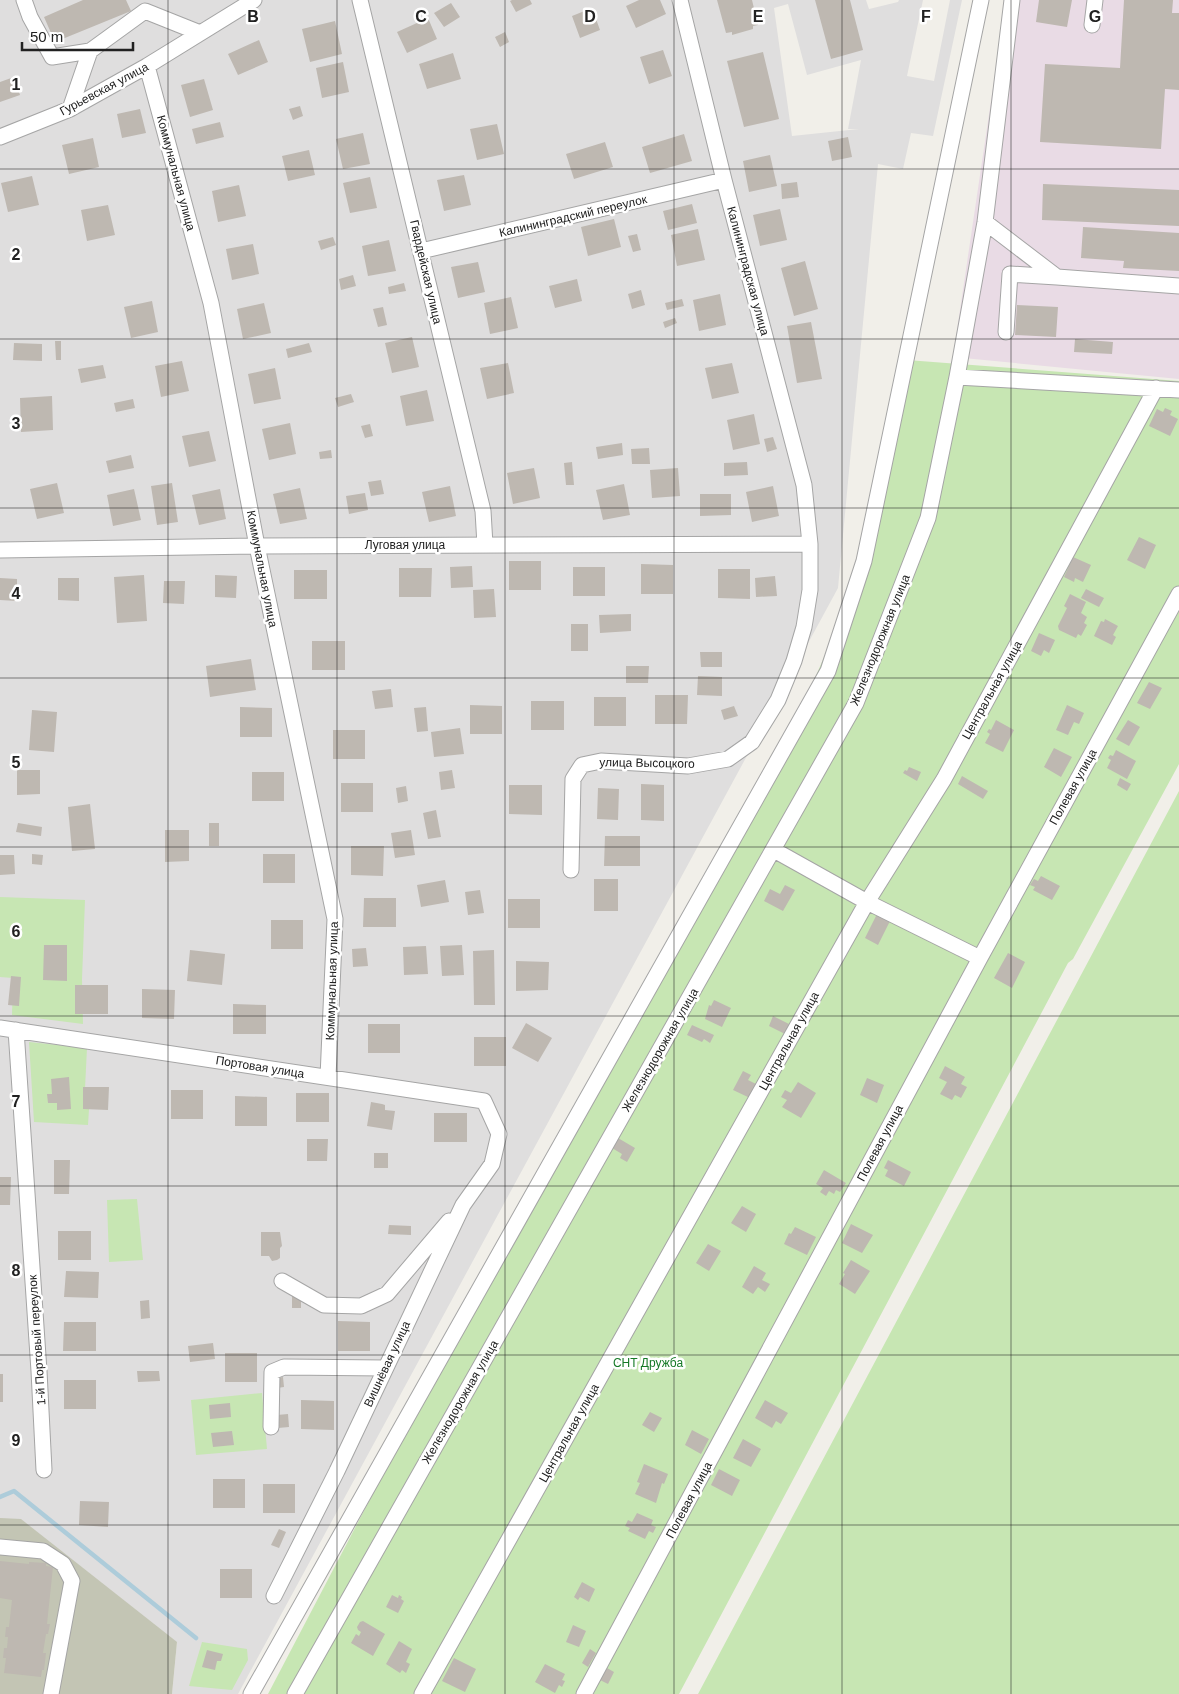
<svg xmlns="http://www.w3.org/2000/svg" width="1179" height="1694" font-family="Helvetica,sans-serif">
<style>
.residential{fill:#dfdede;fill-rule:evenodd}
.industrial{fill:#e9dbe5}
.construction{fill:#c3c5b4}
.grass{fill:#c7e6b3}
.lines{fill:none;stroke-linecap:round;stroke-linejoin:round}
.stream{stroke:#adccda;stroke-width:4.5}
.building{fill:#beb8b1}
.minor-casing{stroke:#a5a5a5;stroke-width:17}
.minor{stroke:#fff;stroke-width:15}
.grid{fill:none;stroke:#212121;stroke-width:1;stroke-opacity:0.55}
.labels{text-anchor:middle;stroke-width:5;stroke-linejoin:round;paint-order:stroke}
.street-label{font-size:12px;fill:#212121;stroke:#fff}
.park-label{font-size:12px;fill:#157927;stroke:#fff}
.grid-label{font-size:16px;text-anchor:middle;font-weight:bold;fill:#212121;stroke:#fff;stroke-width:5;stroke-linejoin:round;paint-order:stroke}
</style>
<rect width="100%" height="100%" fill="#f1efe9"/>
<path class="residential" d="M0,0H866L869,9L898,2L899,0H923L907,76L934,81L950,0H962L933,136L911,133L903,169L878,164L838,588L238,1694H172L177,1642L0,1694ZM788,4L807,75L861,60L848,129H859L792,136L774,8Z"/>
<path class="industrial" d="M1006,0H1179V379L953,357Z"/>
<path class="construction" d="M0,1518L21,1519L177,1642L172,1694H0Z"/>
<path class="grass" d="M907,360L1179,381V764L1073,959L1068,963L679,1694H268L487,1276L802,708L834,634L865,541Z
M1179,791V1694H698Z
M0,897L85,900L82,979L83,1024L12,1015L13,978L0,977Z
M29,1042L87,1048L84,1109H89L88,1125L34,1122Z
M137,1199L143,1260L109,1262L107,1200Z
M262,1393L267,1449L196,1455L191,1400Z
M202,1642L247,1649L248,1660L232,1690L189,1686Z"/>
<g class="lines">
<path class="stream" d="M0,1497L14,1491L196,1638"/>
</g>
<path class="building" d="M83,0H126L131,11L55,42L44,17Z
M512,0H530L532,4L516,12L510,1Z
M639,0H660L666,14L636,28L626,6Z
M717,0H752L758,25L753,26V29L732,35V32L726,33Z
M815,0H850L863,50L831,59Z
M1039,0H1072L1067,27L1036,22Z
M1124,0H1173L1172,13H1179V90L1165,89L1161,149L1040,142L1045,64L1120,68Z
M451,3L460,17L444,27L434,13Z
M592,8L600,30L580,38L572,16Z
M428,18L437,39L407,53L397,32Z
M335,21L342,54L310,62L302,29Z
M505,32L509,42L500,47L495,37Z
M259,40L268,62L238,75L228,54Z
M663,50L672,76L649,84L640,57Z
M763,52L779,119L744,127L727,61Z
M453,53L461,79L427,89L419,64Z
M343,62L349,92L322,98L316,68Z
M14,77L20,95L0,102V82Z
M204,79L213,110L190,117L181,85Z
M300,106L303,116L293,120L289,109Z
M140,109L146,133L122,138L117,114Z
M220,122L224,137L196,144L192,129Z
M497,124L504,154L477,160L470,129Z
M363,133L370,164L343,169L336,139Z
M684,134L692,161L650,173L642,147Z
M848,137L852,157L832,161L828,141Z
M93,138L99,167L69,174L62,145Z
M605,142L613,167L574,179L566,154Z
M309,150L315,175L288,181L282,156Z
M770,155L777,186L749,192L743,161Z
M464,175L471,205L444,211L437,180Z
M32,176L39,205L8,212L1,183Z
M370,177L377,208L350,213L343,183Z
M797,182L799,197L782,199L781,184Z
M1043,184L1179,190V226L1042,220Z
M239,185L246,216L218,222L212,191Z
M692,204L697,223L668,230L663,211Z
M108,205L115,235L87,241L81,210Z
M780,209L787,240L760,246L753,215Z
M614,219L621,247L588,256L581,227Z
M1083,227L1179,233V271L1123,268L1124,261L1081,258Z
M698,229L705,260L677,266L671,235Z
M637,234L641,250L633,252L628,236Z
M333,237L336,245L321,250L318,241Z
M389,240L396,271L368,276L362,246Z
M253,244L259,274L232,280L226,249Z
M805,261L818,309L794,316L781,268Z
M478,262L485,292L458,298L451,267Z
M353,275L356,286L341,290L339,279Z
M577,279L582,301L555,308L549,286Z
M404,283L406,291L389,294L388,287Z
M641,290L645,305L632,309L628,294Z
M720,294L726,325L699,331L693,300Z
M511,297L518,328L490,334L484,303Z
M682,299L684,306L667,310L665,303Z
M152,301L158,332L131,338L124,307Z
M264,303L271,333L243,339L237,309Z
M1017,305L1058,307L1056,337L1015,335Z
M383,307L387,325L378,327L373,309Z
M675,318L677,323L665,328L663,322Z
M811,322L822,379L797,383L787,326Z
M412,337L419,367L392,373L385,343Z
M1075,339L1113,342L1112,354L1074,352Z
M55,341H61V360H56Z
M14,343L42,344V361L13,360Z
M309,343L312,352L288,358L286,349Z
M182,361L189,391L161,397L155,366Z
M508,363L514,393L487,399L480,368Z
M732,363L739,393L712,399L705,368Z
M103,365L106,378L81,383L78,369Z
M275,368L281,399L254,404L248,374Z
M427,390L434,421L406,426L400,396Z
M351,394L354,402L338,407L335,398Z
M52,396L53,430L21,432L20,398Z
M133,399L135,408L116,412L114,403Z
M1165,408L1172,411L1170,415L1178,419L1170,436L1149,426L1157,409L1163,412Z
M754,414L760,444L733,450L727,420Z
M290,423L296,454L269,460L262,429Z
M370,424L373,436L365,438L361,426Z
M209,431L216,461L189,467L182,436Z
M773,437L777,449L767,452L764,439Z
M622,443L623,455L598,459L596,447Z
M649,448L650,464H632L631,449Z
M331,450L332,458L320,459L319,452Z
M131,455L134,468L109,473L106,461Z
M572,462L574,485H566L564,463Z
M747,462L748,475L724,476V463Z
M534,468L540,498L513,504L507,473Z
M678,468L680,496L652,498L650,470Z
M381,480L384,494L371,496L368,482Z
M57,483L64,513L37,519L30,489Z
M172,483L178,522L157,525L151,486Z
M624,484L630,515L603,520L596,490Z
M450,486L456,516L429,522L422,492Z
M773,486L779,516L752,522L746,492Z
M300,488L307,519L280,524L273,494Z
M134,489L141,520L113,526L107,495Z
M220,489L226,519L199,525L192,495Z
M365,493L368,510L349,514L346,496Z
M700,494H731V515L700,516Z
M1139,537L1156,545L1145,569L1127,560Z
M1073,557L1091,565L1083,582L1075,578L1074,582L1064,577Z
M509,561H541V590H509Z
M641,564L673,565V594H641Z
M472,566L473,587L451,588L450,567Z
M573,567H605V596H573Z
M399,568H432L431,597H399Z
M718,569H750V599L718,598Z
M294,570H327V599H294Z
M144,575L147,621L117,623L114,577Z
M215,575L237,576L236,598L215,597Z
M775,576L777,596L756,597L755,578Z
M0,578L17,579V601L0,600Z
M58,578H79V601L58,600Z
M164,581H185L184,604L163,603Z
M494,589L496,617L474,618L473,590Z
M1086,589L1104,598L1099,607L1081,598Z
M1070,594L1086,602L1081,613L1087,617L1084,623L1087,625L1081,636L1078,634L1076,638L1059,630L1058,626L1067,608L1064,606Z
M631,614V631L600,633L599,615Z
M1105,619L1118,626L1113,635L1116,637L1112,645L1094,636L1101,621L1104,622Z
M571,624H588V651H571Z
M1039,633L1055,640L1049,653L1044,650L1041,656L1031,651Z
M312,641H345V670H312Z
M700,652H722V667H701Z
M251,659L256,690L210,697L206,666Z
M626,666H649L648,683H626Z
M698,676L722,677V696L697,695Z
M1149,682L1162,688L1150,709L1137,703Z
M391,689L393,707L375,709L372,691Z
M655,695H688L687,724H655Z
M594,697H626V726H594Z
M531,701H564V730H531Z
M470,705L502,706V734H470Z
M1067,705L1084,713L1079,724L1074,722L1068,735L1056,730Z
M734,706L738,716L724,720L721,710Z
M240,707L272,708V737H240Z
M426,707L428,731L417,732L414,708Z
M32,710L57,712L54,752L29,750Z
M996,720L1014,730L1003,752L985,743L990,734L987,732L989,729L991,730Z
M1128,720L1140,727L1129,746L1116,739Z
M460,728L464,754L434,757L431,732Z
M333,730H365V759H333Z
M1054,748L1072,757L1061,777L1044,767Z
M1116,750L1136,761L1127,779L1107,768L1111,760L1108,758L1110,755L1113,756Z
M909,767L921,772L917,781L903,773L905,770L907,771Z
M17,770H40V794L17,795Z
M452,770L455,788L441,790L439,772Z
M252,772H284V801H252Z
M962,776L988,791L983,799L958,784Z
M1120,778L1131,784L1127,791L1117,785Z
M341,783H373V812H341Z
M641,784L664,785V821L641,820Z
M509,785H542V815L509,814Z
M406,786L408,801L398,803L396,788Z
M598,788L619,789L618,820L597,819Z
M90,804L95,849L72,851L68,807Z
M436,810L441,837L428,839L423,813Z
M18,823L42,827L41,836L16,832Z
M209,823H219V846H209Z
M165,830H189V861L165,862Z
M411,830L415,855L395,858L391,833Z
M605,836H640V866H604Z
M351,846H384L383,876L351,875Z
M32,854L43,855L42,865L32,864Z
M263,854H295V883H263Z
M0,855H14L15,874L0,875Z
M1041,876L1060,886L1052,900L1033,890L1035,887L1030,885L1034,879L1038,881Z
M594,879H618V911H594Z
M445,880L449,902L421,907L417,885Z
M785,885L795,890L783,911L764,901L770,889L780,894Z
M480,890L484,913L468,915L465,892Z
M364,898H396V927H363Z
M508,899H540V928H508Z
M877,914L890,921L878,945L865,938Z
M271,920H303V949H271Z
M44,945H67V981L43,980Z
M462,945L464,975L442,976L440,946Z
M426,946L428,974L404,975L403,947Z
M366,948L368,966L353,967L352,949Z
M190,950L225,954L222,985L187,981Z
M494,950L495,1005H474L473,951Z
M1008,953L1025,962L1012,988L994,978Z
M516,961L549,962L548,990L516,991Z
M11,976L21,977L19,1006L8,1005Z
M75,985H108V1014H75Z
M142,989L175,990L174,1019L142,1018Z
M714,1000L731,1008L722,1027L705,1019L709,1005L711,1006Z
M233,1004L266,1005V1034H233Z
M773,1016L789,1024L785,1034L769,1026Z
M526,1023L552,1038L538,1062L512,1048Z
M368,1024H400V1053H368Z
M692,1025L714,1035L710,1043L704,1039L702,1042L687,1035Z
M474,1037H506V1066H474Z
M945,1066L965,1077L961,1084L967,1087L961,1098L955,1095L952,1100L940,1094L947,1082L939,1078Z
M743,1071L751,1075L748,1080L756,1084L750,1098L733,1090Z
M69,1077L71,1109L57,1110V1103H48L47,1094H52L51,1079Z
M867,1078L884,1085L877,1103L860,1095Z
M798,1082L816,1093L801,1118L782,1107L787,1100L781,1097L785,1090L791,1093Z
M83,1087H109L108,1110L83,1109Z
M171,1090H203V1119H171Z
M296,1093H329V1122H296Z
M235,1096L267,1097V1126H235Z
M371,1102L382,1104L385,1105V1110L395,1111L392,1130L367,1126Z
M434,1113H467V1142H434Z
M618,1138L635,1148L627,1162L620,1158L622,1154L612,1148Z
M307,1139H328L327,1161H307Z
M374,1153H388V1168H374Z
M54,1160H70L69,1194H54Z
M888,1160L911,1172L904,1186L885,1176L888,1170L884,1168Z
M824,1170L846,1183L840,1192L836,1190L834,1194L829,1191L826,1196L820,1192L823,1188L816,1184Z
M0,1177H11L10,1205H0Z
M742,1206L756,1214L746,1232L731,1223Z
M851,1224L873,1235L862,1253L842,1243Z
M389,1225L411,1226V1235L388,1234Z
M795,1227L816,1237L807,1255L784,1244L789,1233L791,1234Z
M58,1231H91V1260H58Z
M261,1232H280L282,1246L280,1248V1258L277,1260L272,1261L269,1256H261Z
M708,1244L721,1251L709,1271L696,1263Z
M851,1260L870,1271L855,1294L839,1284L845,1274L843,1273Z
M754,1266L766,1273L762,1280L770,1284L765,1292L758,1287L753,1294L742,1287Z
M66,1271L99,1272L98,1298L64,1297Z
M292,1293H301V1308H292Z
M149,1300L150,1318L141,1319L140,1301Z
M338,1321L370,1322V1351H338Z
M64,1322H96V1351H63Z
M213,1343L215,1359L190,1362L188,1346Z
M225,1353H257V1382H225Z
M137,1371H159L160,1381L138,1382Z
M0,1374H3V1402H0Z
M283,1377L284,1387L277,1388L276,1378Z
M64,1380H96V1409H64Z
M301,1400L334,1401V1430L301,1429Z
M765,1400L788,1413L781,1424L776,1421L772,1428L755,1418Z
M230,1403L231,1417L210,1419L209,1405Z
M650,1412L662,1418L654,1432L642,1425Z
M288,1414L289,1427L278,1428L277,1415Z
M692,1430L709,1439L701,1454L685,1445Z
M232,1431L234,1445L213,1447L211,1433Z
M743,1439L761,1449L751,1467L733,1458Z
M644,1464L668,1474L664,1484L662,1483L656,1503L635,1494L640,1483L637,1482Z
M719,1469L740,1480L732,1496L711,1485Z
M213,1479H245V1508H213Z
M263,1484H295V1513H263Z
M80,1501L109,1502L108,1527L79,1525Z
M637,1513L653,1520L651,1525L656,1527L653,1533L649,1531L645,1539L628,1531L630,1528L625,1526L628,1520L632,1522Z
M279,1529L286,1532L279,1548L271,1545Z
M0,1561L29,1564V1562L46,1563V1566L53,1567L47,1624H50L48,1634H46L43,1653H46L44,1670H42L41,1677L4,1673L6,1658H3L4,1648H7L8,1637H5L6,1627H9L12,1600L0,1598Z
M220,1569H252V1598H220Z
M582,1582L595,1589L589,1602L580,1597L578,1600L574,1597Z
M392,1595L398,1598L399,1595L402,1597L401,1599L404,1601L398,1613L386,1607Z
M363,1621L385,1634L373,1656L351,1643L356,1634L359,1636L361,1632L358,1630L357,1627L360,1622Z
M573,1625L586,1631L579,1647L566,1642Z
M399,1641L412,1649L406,1662L410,1664L406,1673L402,1670L400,1673L386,1664Z
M590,1649L596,1653L588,1667L582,1663Z
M207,1650L223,1654L221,1661H217L215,1670L202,1667Z
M454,1658L476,1669L465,1692L442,1681Z
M545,1664L565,1674L562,1680L565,1681L562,1687L559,1685L555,1693L535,1682Z
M607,1668L614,1672L608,1684L600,1680Z"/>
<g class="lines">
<defs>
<path id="minor" d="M24,0L30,17L52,57L90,51L70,109
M360,0L483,511L485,545
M1012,0L985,222L957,377L1179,390
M1092,25L1095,0
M90,51L145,11L200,33
M147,66L211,303L257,546L335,919L328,1077
M0,137L70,109L147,66L254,0
M985,222L1057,277L1179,286
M421,251L724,180
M1006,332L1010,274L1057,277
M0,550L257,546L810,544
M774,850L867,902L980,958
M571,870L573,779L582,765L601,761L688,766L728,759L752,742L778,700L794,661L804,627L810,590V544L804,485L724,180L680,0
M0,1028L484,1101L499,1134L492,1164L463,1205L337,1471L274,1596
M16,1030L39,1371L44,1470
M282,1281L324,1305L361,1306L387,1294L449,1221
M271,1427L272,1372L284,1367L385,1368
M0,1547L43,1551L63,1564L72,1581L51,1694
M251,1694L828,671L864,561L981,0
M295,1694L856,703L928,518L957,377
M422,1694L867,902L944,779L1156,388
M584,1694L980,958L1179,594"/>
</defs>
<use href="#minor" class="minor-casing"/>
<use href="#minor" class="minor"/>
</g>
<path class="grid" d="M168,0V1694M337,0V1694M505,0V1694M674,0V1694M842,0V1694M1011,0V1694M0,169H1179M0,339H1179M0,508H1179M0,678H1179M0,847H1179M0,1016H1179M0,1186H1179M0,1355H1179M0,1525H1179"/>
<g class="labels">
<g class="street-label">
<text transform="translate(104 89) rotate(-28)" y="4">Гурьевская улица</text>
<text transform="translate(176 173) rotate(75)" y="4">Коммунальная улица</text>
<text transform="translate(573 216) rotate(-13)" y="4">Калининградский переулок</text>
<text transform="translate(748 271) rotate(75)" y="4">Калининградская улица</text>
<text transform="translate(426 272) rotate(77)" y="4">Гвардейская улица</text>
<text x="405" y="549">Луговая улица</text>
<text transform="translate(262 569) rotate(79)" y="4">Коммунальная улица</text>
<text transform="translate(880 640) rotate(-68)" y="4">Железнодорожная улица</text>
<text transform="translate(992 690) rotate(-61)" y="4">Центральная улица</text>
<text transform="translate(647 763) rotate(1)" y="4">улица Высоцкого</text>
<text transform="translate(1073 787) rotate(-61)" y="4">Полевая улица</text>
<text transform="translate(332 981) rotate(-88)" y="4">Коммунальная улица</text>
<text transform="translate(789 1041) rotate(-61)" y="4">Центральная улица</text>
<text transform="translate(660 1050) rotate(-60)" y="4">Железнодорожная улица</text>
<text transform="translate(260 1067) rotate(9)" y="4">Портовая улица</text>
<text transform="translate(880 1143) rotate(-62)" y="4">Полевая улица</text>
<text transform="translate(37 1340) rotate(-94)" y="4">1-й Портовый переулок</text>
<text transform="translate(387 1364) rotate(-65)" y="4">Вишнёвая улица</text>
<text transform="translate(460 1402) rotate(-60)" y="4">Железнодорожная улица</text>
<text transform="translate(569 1433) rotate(-61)" y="4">Центральная улица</text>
<text transform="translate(689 1500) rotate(-62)" y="4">Полевая улица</text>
</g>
<g class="park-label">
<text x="648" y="1367">СНТ Дружба</text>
</g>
</g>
<g class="grid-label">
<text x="253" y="22">B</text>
<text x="421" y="22">C</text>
<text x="590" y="22">D</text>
<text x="758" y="22">E</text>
<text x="926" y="22">F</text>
<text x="1095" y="22">G</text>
<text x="16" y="90">1</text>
<text x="16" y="260">2</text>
<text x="16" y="429">3</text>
<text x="16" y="599">4</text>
<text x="16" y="768">5</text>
<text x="16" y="937">6</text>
<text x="16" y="1107">7</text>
<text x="16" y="1276">8</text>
<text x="16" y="1446">9</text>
</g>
<path d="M22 42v8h111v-8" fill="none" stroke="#212121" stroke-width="2.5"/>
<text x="30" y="42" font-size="15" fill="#212121" stroke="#ffffff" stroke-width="4" paint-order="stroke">50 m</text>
</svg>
